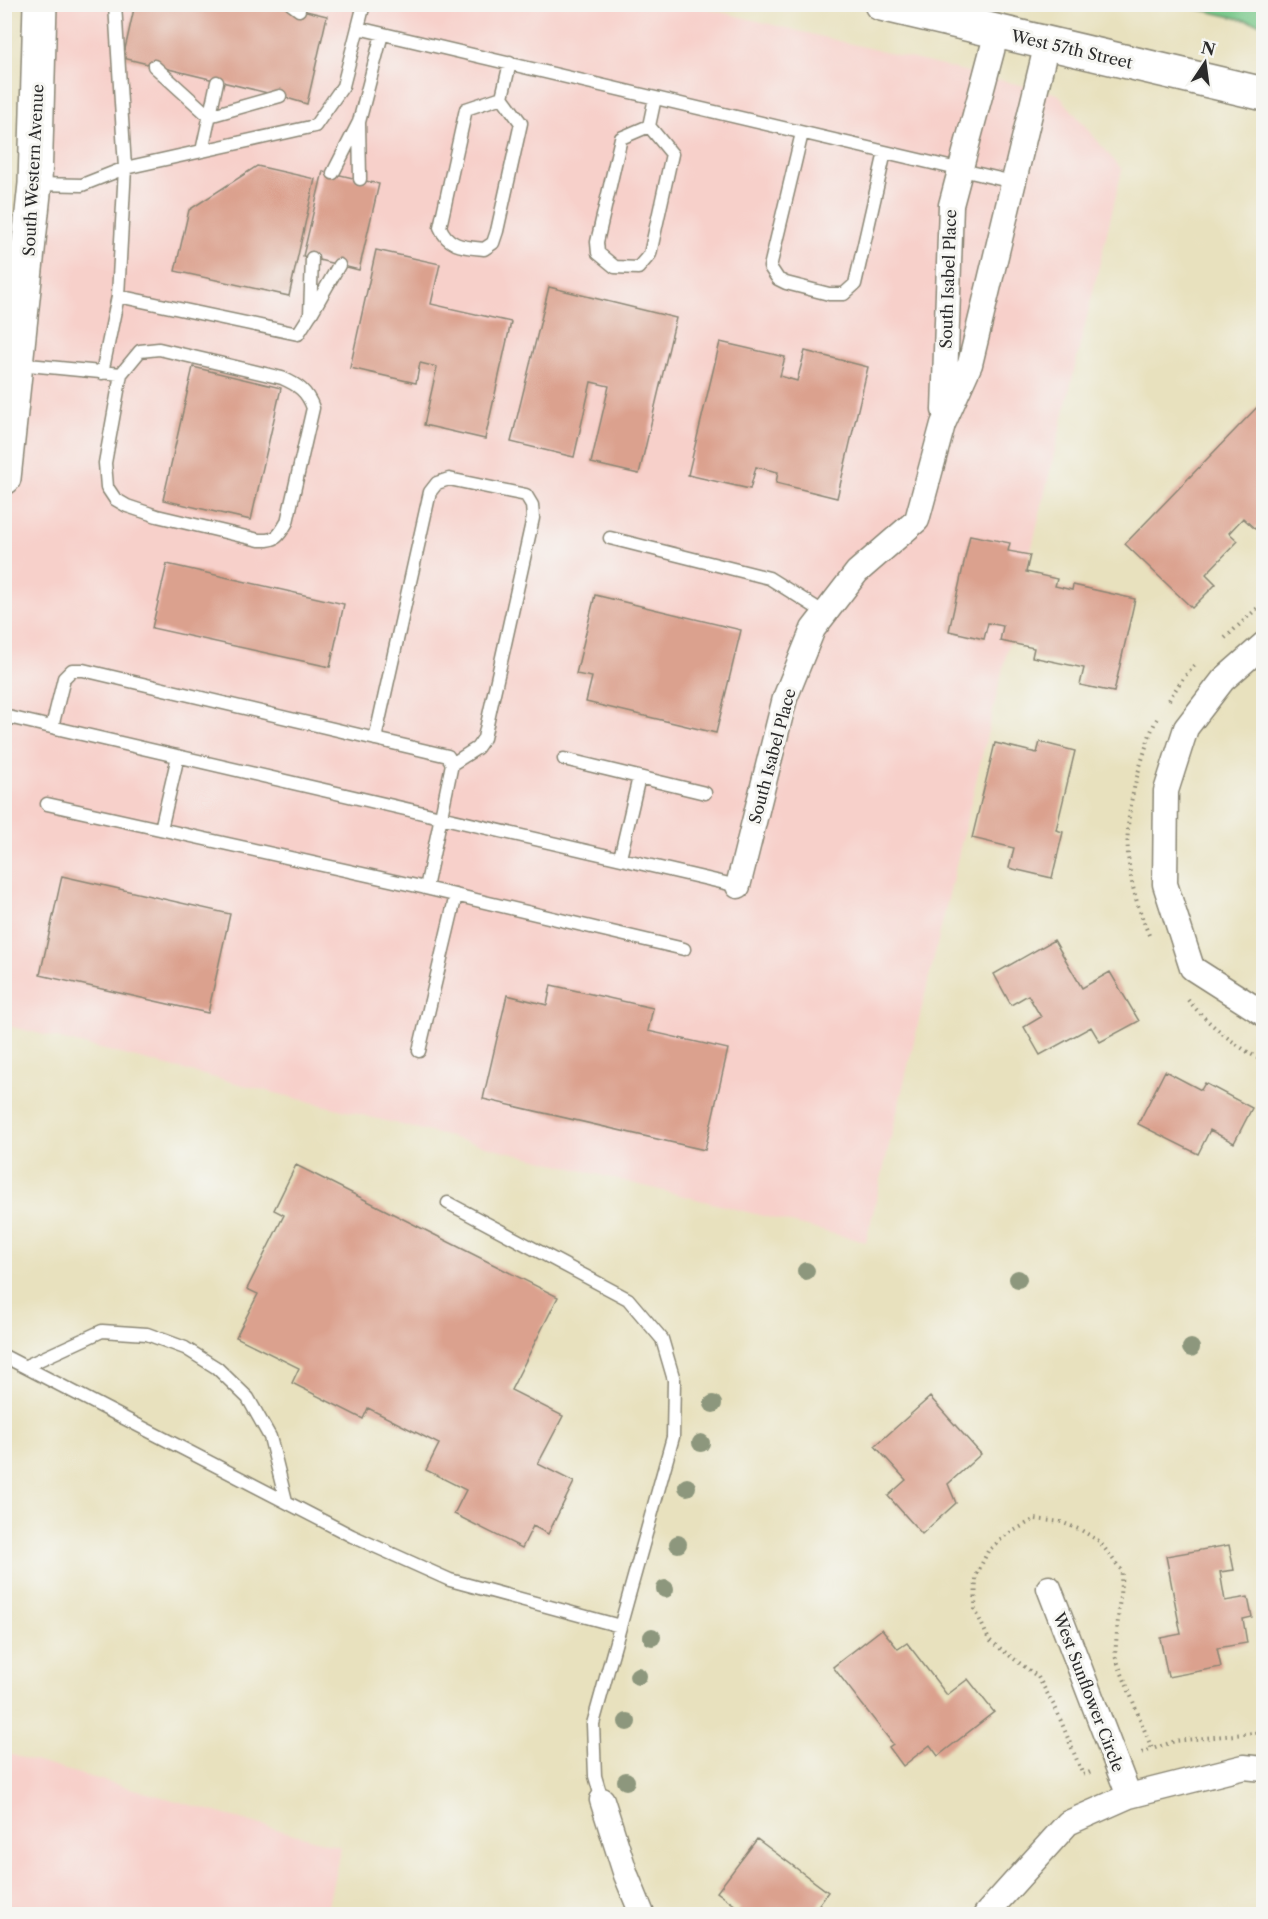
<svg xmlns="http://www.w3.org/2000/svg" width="1268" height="1919" font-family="'Libre Caslon Text',serif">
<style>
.built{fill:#f7d0ca}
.green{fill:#78c889;stroke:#527a5a;stroke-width:1.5}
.building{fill:#dba18e}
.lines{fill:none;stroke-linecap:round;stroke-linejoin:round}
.lane-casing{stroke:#8a8674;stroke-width:15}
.street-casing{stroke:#8a8674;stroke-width:27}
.secondary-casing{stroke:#8a8674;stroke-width:36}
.path{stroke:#8a8674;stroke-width:4;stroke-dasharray:1.5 4.5;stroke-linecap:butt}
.lane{stroke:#fff;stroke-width:12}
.street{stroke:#fff;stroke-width:24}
.secondary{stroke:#fff;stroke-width:33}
.tree{fill:#8d977d}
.labels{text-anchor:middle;stroke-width:6;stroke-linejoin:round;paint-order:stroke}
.street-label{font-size:16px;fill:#2b2b2b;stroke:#f6f6f2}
</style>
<rect width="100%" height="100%" fill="#f6f6f2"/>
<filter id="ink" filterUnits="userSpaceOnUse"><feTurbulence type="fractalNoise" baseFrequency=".0167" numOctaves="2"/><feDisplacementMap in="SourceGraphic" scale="12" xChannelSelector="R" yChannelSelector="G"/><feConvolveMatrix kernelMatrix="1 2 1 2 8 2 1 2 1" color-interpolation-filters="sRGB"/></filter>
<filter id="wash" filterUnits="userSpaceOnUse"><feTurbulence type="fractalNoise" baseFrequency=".008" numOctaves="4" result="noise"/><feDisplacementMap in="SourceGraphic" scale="24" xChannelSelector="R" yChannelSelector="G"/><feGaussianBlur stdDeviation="1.35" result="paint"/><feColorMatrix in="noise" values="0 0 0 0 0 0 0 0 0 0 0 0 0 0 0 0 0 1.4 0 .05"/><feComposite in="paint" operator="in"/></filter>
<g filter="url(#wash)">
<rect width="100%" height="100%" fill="#e8e1be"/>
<path class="built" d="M32,5H692L1058,94L1122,170L866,1242L5,1025L4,530L30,300Z
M5,1753L341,1847L326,1914H5Z"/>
<path class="green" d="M1180,5H1263V24Z"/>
<g id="blocks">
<path class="building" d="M135,4H277L327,16L307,104L280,96L123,58Z
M257,166L315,179L289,296L175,271L189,210Z
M323,171L379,184L359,270L303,256Z
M376,250L440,264L431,304L511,322L485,439L424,425L437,367L420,363L416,383L350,368Z
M549,287L676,318L639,474L591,463L609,386L591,382L574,457L511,442Z
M720,342L785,357L780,376L797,381L805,351L868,367L837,498L776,483L778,472L756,467L750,489L688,475Z
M193,367L281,388L251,520L163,500Z
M1264,400V521L1255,529L1243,518L1229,533L1238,541L1206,574L1216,584L1192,608L1125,544Z
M970,535L1010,543L1008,551L1030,555L1026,572L1057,579L1055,586L1072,590L1073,585L1135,599L1114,692L1080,685L1084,668L1032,657L1034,648L1000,641L1003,626L988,623L984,639L949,631Z
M167,564L344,604L330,667L152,628Z
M595,595L741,630L716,733L586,702L592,677L576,674Z
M1040,742L1075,751L1056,830L1063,832L1052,878L1009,868L1014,848L972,838L995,743L1037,753Z
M62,876L230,914L208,1013L40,975Z
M1054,940L1082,988L1110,972L1139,1021L1100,1042L1091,1027L1040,1055L1024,1027L1041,1017L1028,995L1011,1005L994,974Z
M551,985L653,1008L648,1031L728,1049L705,1150L483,1099L507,995L547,1005Z
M1165,1071L1201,1090L1205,1083L1252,1108L1234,1143L1210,1130L1198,1154L1138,1124Z
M296,1165L558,1297L511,1390L563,1416L538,1464L574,1482L548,1534L533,1526L522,1548L454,1514L466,1490L426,1470L439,1444L368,1408L363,1419L292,1383L299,1368L236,1337L258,1294L247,1289L284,1215L274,1210Z
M930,1397L981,1454L948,1484L956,1503L922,1534L888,1496L906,1480L875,1446Z
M1229,1545L1234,1570L1220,1572L1225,1601L1248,1597L1252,1617L1243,1619L1247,1643L1217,1648L1221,1667L1168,1677L1160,1638L1181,1634L1166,1556Z
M882,1629L898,1649L907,1643L947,1695L968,1679L994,1712L938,1756L930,1745L903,1766L889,1747L893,1744L833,1667Z
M757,1839L828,1892L812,1914H735L740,1909L717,1892Z"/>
</g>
</g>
<g filter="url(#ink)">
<use href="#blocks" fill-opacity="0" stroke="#8a8674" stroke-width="1.5"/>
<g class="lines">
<defs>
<path id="lane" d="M291,4L299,10
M358,28L1013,182
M154,66L209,116
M502,97L466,109L440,227C448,247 464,247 484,249L493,243L497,231L521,123L502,97L510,63
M209,116L280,96
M359,123L360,179
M649,126L672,154L650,254L638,268L615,267L598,253L597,242L621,138L649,126L655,98
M802,133L770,267L778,279L786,283L829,294H844L855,284L885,152
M202,151L217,82
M333,173L359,122L382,34
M37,184L82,185L125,168L315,126L343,86L364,4
M118,296L298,334L310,315L312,258
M311,314L339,265
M159,349L282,378C298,385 307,391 313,408L287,522C279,536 277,541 259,540L157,516L127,506L115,499L107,487L105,463L121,374L140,351Z
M18,364L121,374
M102,373L118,296L125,168L115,4
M610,538L769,578L825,613
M4,716L738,886
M375,739L430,492L437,483L449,479L526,495L532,505L533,518L484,738L477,748L452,764
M564,759L705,793
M47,804L426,888L452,764L448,756L83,670H72L64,678L52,727
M161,829L178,756
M620,858L639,777
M425,888L684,949
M419,1051L456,895
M448,1203L628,1299L662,1339L674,1380L673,1437L593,1724L595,1776L602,1800
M4,1356L352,1536L450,1580L620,1626
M26,1366L102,1331L147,1334L185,1348L217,1368L248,1398L270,1437L286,1501"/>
<path id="street" d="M944,410L951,205L997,32
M1264,644L1223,680L1186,728L1166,791L1165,884L1192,968L1264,1014
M738,886L785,698L813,629L857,572L917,520L943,424L970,364L1047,43
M1049,1588L1129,1796
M602,1800L626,1875L642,1914
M986,1914L1068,1823L1129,1796L1244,1767L1264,1769"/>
<path id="secondary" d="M881,4L1264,94
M4,478L35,184L40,4"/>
</defs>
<use href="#lane" class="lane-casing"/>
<use href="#street" class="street-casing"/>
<use href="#secondary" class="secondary-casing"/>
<path class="path" d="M1225,638L1264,602
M1169,700L1183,678L1197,663
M1149,935C1123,873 1121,827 1141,763C1146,748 1149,733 1157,719
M1188,1000C1209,1025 1235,1045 1264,1062
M1142,1753L1152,1749
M1090,1772L1083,1775L1056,1709L1038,1677L989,1640L975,1609L976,1576L988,1551L1006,1535L1035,1519L1061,1522L1081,1530L1099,1541L1122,1571L1115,1656L1152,1749L1175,1741L1264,1732"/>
<use href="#lane" class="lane"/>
<use href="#street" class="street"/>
<use href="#secondary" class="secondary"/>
</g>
<g class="tree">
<circle cx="806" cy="1271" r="9"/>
<circle cx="1018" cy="1279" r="9"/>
<circle cx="1191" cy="1348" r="9"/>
<circle cx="713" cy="1404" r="9"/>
<circle cx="701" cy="1443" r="9"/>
<circle cx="687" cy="1487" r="9"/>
<circle cx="678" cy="1544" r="9"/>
<circle cx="665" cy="1589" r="9"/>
<circle cx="652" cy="1637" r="9"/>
<circle cx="638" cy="1676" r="9"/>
<circle cx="627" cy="1722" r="9"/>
<circle cx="626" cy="1781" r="9"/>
</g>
</g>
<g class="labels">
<g class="street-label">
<text transform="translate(1072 49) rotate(13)" y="6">West 57th Street</text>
<text transform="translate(33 170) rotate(-87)" y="6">South Western Avenue</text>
<text transform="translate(948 279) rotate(-88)" y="6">South Isabel Place</text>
<text transform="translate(772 756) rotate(-75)" y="6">South Isabel Place</text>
<text transform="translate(1089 1692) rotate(69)" y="6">West Sunflower Circle</text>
</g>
</g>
<rect width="1268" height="1919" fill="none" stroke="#f6f6f2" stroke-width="24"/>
<g transform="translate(1205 63) rotate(13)" stroke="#f6f6f2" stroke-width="4.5" paint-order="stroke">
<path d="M0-4.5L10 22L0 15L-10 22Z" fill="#2b2b2b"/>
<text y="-9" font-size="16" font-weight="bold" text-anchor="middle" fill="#2b2b2b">N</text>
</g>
</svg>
